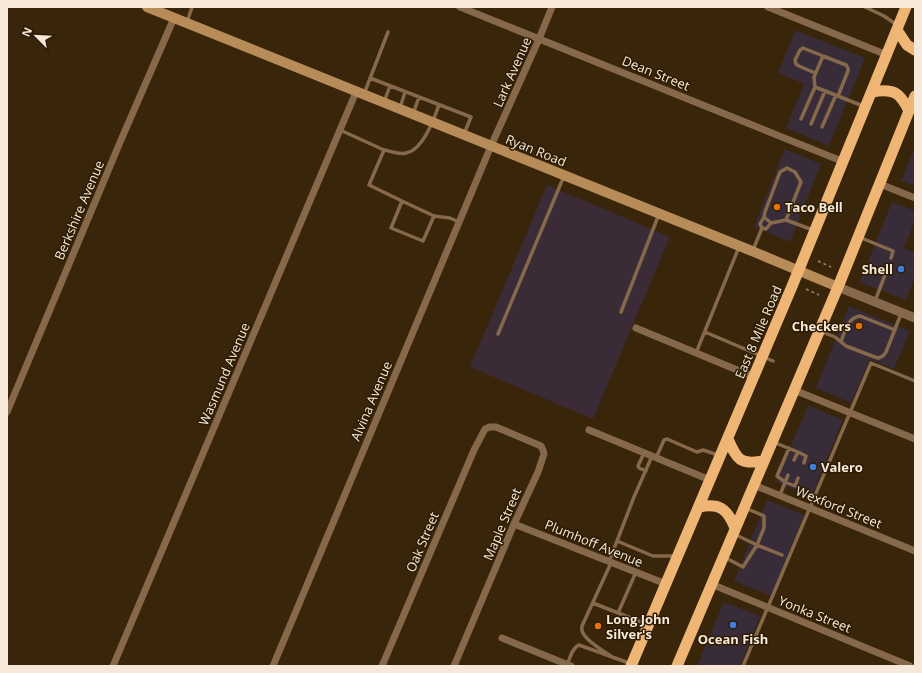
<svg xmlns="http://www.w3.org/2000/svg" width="922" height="673" font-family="'Open Sans',sans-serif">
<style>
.commercial{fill:#392c39}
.industrial{fill:#3b2b36}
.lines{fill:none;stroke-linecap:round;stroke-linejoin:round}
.path{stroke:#93836d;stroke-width:1.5;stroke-dasharray:3 3;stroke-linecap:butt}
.service{stroke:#85694a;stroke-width:3.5}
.minor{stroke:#85694a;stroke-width:7}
.tertiary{stroke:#85694a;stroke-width:9}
.secondary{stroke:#b88c59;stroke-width:10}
.trunk{stroke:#eeb574;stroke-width:11}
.food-dot{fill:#e8710a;stroke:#2d1c02;stroke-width:1.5}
.shop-dot{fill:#3f7fe0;stroke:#2d1c02;stroke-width:1.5}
.labels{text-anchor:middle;stroke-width:3;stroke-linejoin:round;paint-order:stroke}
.street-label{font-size:13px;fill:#f6e9da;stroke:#2d1c02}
.poi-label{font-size:13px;font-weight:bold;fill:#f6e9da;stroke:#2d1c02;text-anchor:start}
</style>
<rect width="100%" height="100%" fill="#38250a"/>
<path class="commercial" d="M795,30L865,58L829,146L786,128L804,84L778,73Z
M915,147V186L901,181Z
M785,149L821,164L790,242L754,227Z
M892,202L915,211V220L904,248L915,253V277L906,300L860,282Z
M849,306L910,331L894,369L870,359L851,403L816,388Z
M808,405L843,420L811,497L776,482Z
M767,500L804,515L771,596L734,581Z
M724,602L760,616L740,666H697Z"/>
<path class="industrial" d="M547,185L670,237L593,419L470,367Z"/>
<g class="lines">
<path class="path" d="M818,261L831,267
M806,289L819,295"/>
<path class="service" d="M865,7L884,16L897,25
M187,22L192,7
M815,73L799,66L796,64L795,60L800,50L803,48L823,56
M370,78L471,117L464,134
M815,87L814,77L823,56L846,65L848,68V71L838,96
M364,94L388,32
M384,102L390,86
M400,108L405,92
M413,114L419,97
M801,119L815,87L863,106
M811,124L825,91
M822,127L836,95
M340,130L384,150L369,185L402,201
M384,150C391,151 399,155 406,153C423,150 434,119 439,105
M434,216L423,241L391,228L402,201L434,216L450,218L459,222
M786,220L813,230
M762,228L766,229L771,223L786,220L801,182L795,172L787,168L780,172L765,212L764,217
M859,237L893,251L891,258
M753,250L762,228L760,224L764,217L771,223
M875,301L885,275
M621,312L659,214
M820,331L835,337L846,346L872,356L878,358L881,357L884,355L886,352L901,314
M705,332L773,361
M498,334L564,176
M841,342C845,331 847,318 860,316L895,330
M696,353L739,247
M773,442L798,452L794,460
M789,448L777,476L785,482L795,486L798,478
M798,452L806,456L804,463
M644,453L638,466L639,468L646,471
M652,456L634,497L617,541L653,556H677
M656,458L664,440L667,439L697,452L703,450L718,455
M780,495L788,475
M734,534L757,545L764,528V516L745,508
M724,557L743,567L757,545L782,555
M609,562L617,541
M611,563L582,626C582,629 581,630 583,633C587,642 605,652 614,658
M593,603L646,624
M618,613L636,572
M567,665C570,658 572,648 579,645L629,663
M743,666L871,363L915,381"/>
<path class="minor" d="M460,7L844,162
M768,7L887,55
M880,184L915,198
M636,328L754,377
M794,390L915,439
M7,412L121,140L174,18
M589,430L710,480
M754,485L915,551
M514,524L666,584
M711,584L910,666
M502,638L571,666
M113,666L356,92
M273,666L491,146L539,39L552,7
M382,666L474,450L485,429L490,427H496L541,446L543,450L544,454L538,472L514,524L454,666"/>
<path class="tertiary" d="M838,287L915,318"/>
<path class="secondary" d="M147,7L747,249L838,287"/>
<path class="trunk" d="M897,30L907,45L915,50
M872,92C893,88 900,92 909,111
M728,439C737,460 740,465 764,461
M699,507C719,503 727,508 735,528
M631,666L793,284L906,7
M677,666L838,287L915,96"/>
</g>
<g class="food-dot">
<circle cx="777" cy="207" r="4"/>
<circle cx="859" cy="326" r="4"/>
<circle cx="598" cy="626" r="4"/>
</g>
<g class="shop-dot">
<circle cx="901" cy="269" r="4"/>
<circle cx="813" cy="467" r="4"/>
<circle cx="733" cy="625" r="4"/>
</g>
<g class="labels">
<g class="street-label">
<text transform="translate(512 72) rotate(-66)" y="5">Lark Avenue</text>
<text transform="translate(656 73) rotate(22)" y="5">Dean Street</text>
<text transform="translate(536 150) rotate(22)" y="5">Ryan Road</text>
<text transform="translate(79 210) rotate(-67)" y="5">Berkshire Avenue</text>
<text transform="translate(758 332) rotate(-67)" y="5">East 8 Mile Road</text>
<text transform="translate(224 374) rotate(-67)" y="5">Wasmund Avenue</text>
<text transform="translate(371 401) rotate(-67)" y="5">Alvina Avenue</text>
<text transform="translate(839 507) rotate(22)" y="5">Wexford Street</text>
<text transform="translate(502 524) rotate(-67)" y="5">Maple Street</text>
<text transform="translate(422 542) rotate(-67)" y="5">Oak Street</text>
<text transform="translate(594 543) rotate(22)" y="5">Plumhoff Avenue</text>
<text transform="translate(815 614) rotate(22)" y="5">Yonka Street</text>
</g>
<g class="poi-label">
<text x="785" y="212">Taco Bell</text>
<text x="893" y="274" text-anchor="end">Shell</text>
<text x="851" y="331" text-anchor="end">Checkers</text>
<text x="821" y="472">Valero</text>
<text x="606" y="624">Long John<tspan x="606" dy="15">Silver's</tspan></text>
<text x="733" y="644" text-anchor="middle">Ocean Fish</text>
</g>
</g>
<rect width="922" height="673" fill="none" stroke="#f6e9da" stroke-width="16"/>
<g transform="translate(36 36) rotate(294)" stroke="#2d1c02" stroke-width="3" paint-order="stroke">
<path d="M0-3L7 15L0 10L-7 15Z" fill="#f6e9da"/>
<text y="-6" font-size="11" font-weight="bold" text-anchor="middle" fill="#f6e9da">N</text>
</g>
</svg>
